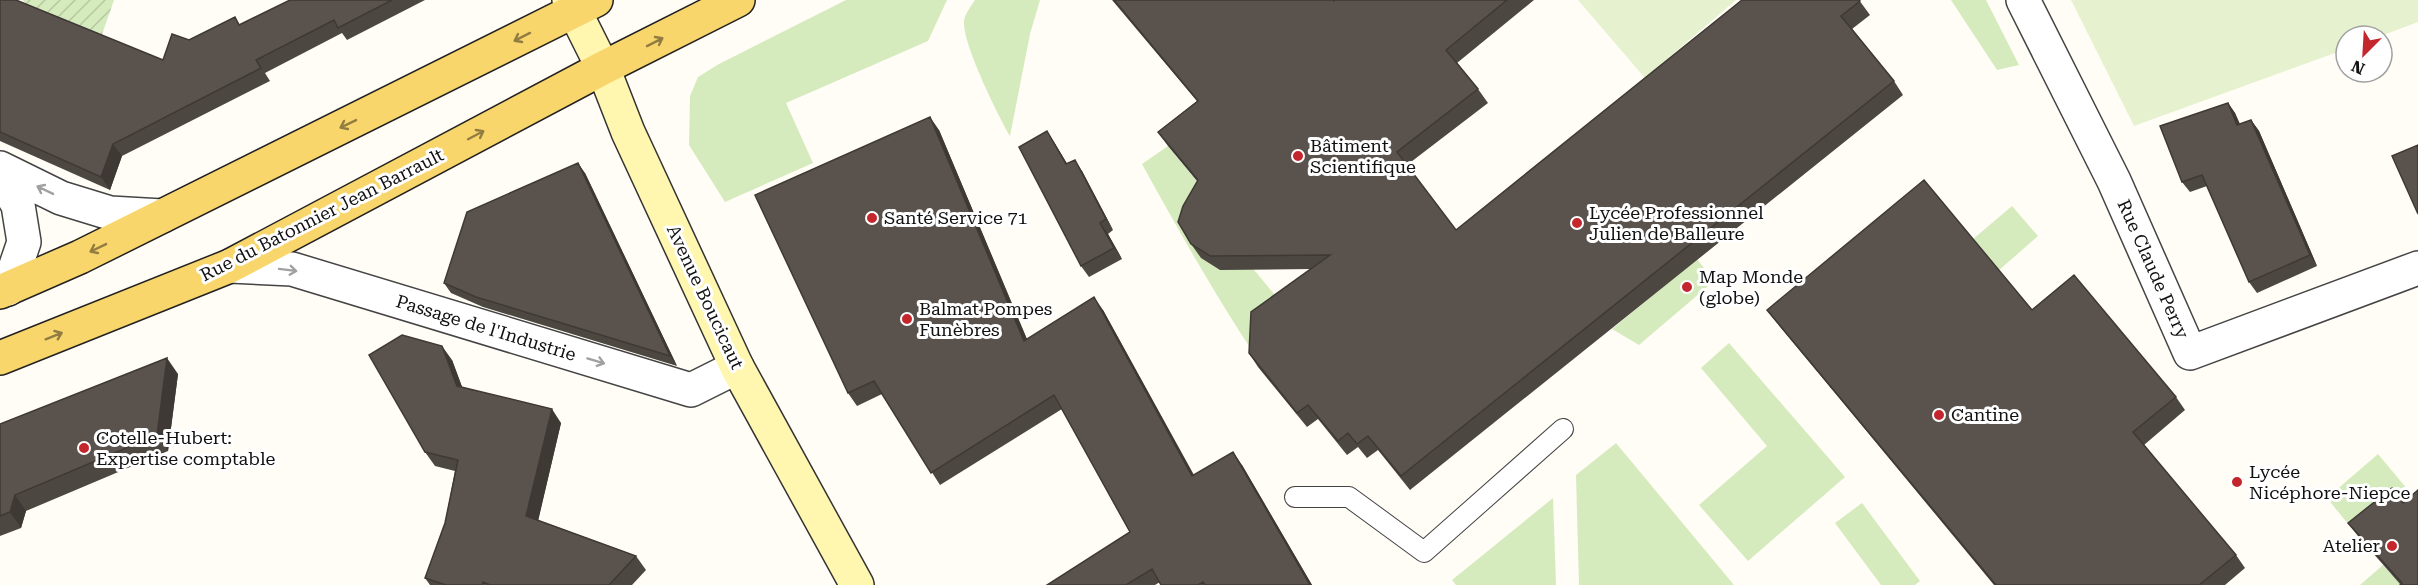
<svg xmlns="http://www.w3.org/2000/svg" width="2418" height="585" font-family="'Roboto Serif',serif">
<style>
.grass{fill:#d5ebbd}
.garden{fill:url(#garden-furrows)}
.pitch{fill:#e6f2cf}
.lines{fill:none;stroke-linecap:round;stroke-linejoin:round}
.lane-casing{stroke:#444;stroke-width:22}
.street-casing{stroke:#444;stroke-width:36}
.secondary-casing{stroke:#333;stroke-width:36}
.primary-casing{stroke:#222;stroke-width:36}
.lane{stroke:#fff;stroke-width:20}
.street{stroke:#fff;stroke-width:33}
.secondary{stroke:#fff6b0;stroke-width:33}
.primary{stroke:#f9d66b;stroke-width:33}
.wall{fill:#4d4742}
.shaded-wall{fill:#3f3936}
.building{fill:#5a524d;stroke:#3f3936;stroke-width:1.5}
.oneway{stroke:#917d42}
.oneway2{stroke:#a0a0a0}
.poi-dot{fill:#c4262e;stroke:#fff;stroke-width:2}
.labels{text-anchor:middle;stroke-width:6;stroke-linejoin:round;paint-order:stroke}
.poi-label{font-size:18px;fill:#111;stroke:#fff;text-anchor:start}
.street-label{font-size:18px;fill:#111;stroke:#fff}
</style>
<defs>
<pattern id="garden-furrows" width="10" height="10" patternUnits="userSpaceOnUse" patternTransform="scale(1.5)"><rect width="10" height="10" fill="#d5ebbd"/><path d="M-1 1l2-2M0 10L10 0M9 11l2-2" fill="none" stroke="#b6c8a1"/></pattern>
</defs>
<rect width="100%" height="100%" fill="#fffdf5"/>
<path class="grass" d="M846,0H947L928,41L786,103L813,163L725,202L689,145L690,96L698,77L719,64Z
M975,0H1040L1030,34L1010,136C998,115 962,43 964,21C965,14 971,6 975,0Z
M1951,0H1986L2019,65L1997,70Z
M1168,146L1209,196L1192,244L1201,258L1250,265L1305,331L1310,408L1298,416C1238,336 1190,251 1142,164Z
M2012,206L2038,236L1998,271L1972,240Z
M1697,259L1714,281L1639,345L1612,329Z
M1729,343L1845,477L1748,561L1699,505L1767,446L1701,368Z
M1616,443L1734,585H1579L1576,475Z
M2378,454L2418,502V512L2402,502L2358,536L2327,498Z
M1553,498L1556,585H1456L1452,580Z
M1862,503L1920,581L1915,585H1881L1835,523Z
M2418,555V585H2360L2383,565L2392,575Z"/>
<path class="garden" d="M23,0H114L99,43L31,15Z"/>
<path class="pitch" d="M1578,0H1736L1645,78Z
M2071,0H2418V22L2381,36H2346V49L2134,126Z"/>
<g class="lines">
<defs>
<path id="lane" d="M1295,497H1349L1424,552L1563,429"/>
<path id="street" d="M2023,0L2114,181L2190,353L2418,268
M0,168L61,198L110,213L162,216
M0,175L18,205L24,242L8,289
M230,266L292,269L691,390L737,367"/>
<path id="secondary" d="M569,0L603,68L628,132L737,367L857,585"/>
<path id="primary" d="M0,292L80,257L596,0
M0,358L230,266L603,68L738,0"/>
</defs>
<use href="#lane" class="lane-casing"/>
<use href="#street" class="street-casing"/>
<use href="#secondary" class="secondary-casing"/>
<use href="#primary" class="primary-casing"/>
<use href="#lane" class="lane"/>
<use href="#street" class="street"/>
<use href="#secondary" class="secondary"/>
<use href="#primary" class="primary"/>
</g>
<path class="wall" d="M0,0L21,2L163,60L189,40L235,17L240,25L290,0H425L347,40L342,33L265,73L270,81L122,156L110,190L0,141Z
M1112,0H1333L1334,1L1335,0H1534L1457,63L1478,89L1488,103L1407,165L1456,230L1859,0L1870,15L1852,29L1894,81L1903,95L1410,490L1378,450L1367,458L1358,447L1347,455L1318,419L1307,427L1258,367L1249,353L1311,269L1220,270L1201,258L1191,244L1197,181L1168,146L1158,132L1197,101Z
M2228,103L2235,113L2240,124L2251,120L2259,131L2317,266L2257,293L2249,282L2207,186L2190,192L2182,182Z
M939,130L1027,339L1103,310L1194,475L1242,465L1312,585H1161L1160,582L1155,585H1047L1130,532L1062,409L940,485L882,394L857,406L848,393Z
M1054,142L1067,164L1082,171L1113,230L1108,234L1122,259L1089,277L1081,266Z
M585,173L677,366L483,307L451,293L444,283Z
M1767,310H2032L2176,397L2185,410L2144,445L2236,555L2245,568L2225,585H1994L1777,323Z
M452,360L462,387L561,423L538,520L636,556L646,570L632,585H430L425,578L445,523L455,471L435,466L425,452Z
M178,374L168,451L26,511L21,528L0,536V424Z
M2403,503L2418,585L2400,584L2358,536L2348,523Z"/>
<path class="shaded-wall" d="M2228,103L2235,113L2244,135L2237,125Z
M930,117L939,130L1033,354L1024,341Z
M2251,120L2259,131L2317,266L2310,255Z
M1047,131L1054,142L1074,175L1066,164Z
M113,144L122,156L110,190L101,177Z
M1075,160L1082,171L1113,230L1106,219Z
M578,163L585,173L677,366L670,356Z
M1100,223L1108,234L1122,259L1114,248Z
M1094,297L1103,310L1201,489L1192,476Z
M442,346L452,360L467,400L457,386Z
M167,358L178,374L168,451L157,435Z
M552,409L561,423L536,530L526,516Z
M1233,452L1242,465L1312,585H1310Z
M15,495L26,511L21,528L10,512Z"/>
<path class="building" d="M0,0H16L163,60L172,34L189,40L235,17L239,25L290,0H392L338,28L334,20L256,60L261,68L113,144L101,177L0,132Z
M1114,0H1333L1334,1L1335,0H1507L1446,50L1478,89L1397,152L1456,230L1742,0H1859L1860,1L1841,16L1894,81L1401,476L1368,436L1357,444L1348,433L1338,441L1308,405L1297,413L1249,353L1251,312L1330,255L1210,256L1191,244L1178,222L1183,206L1198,180L1158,132L1198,101Z
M2228,103L2237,125L2251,120L2310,255L2249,282L2202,175L2182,182L2160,126Z
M930,117L1024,341L1094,297L1192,476L1233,452L1310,585H1205L1203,582L1198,585H1161L1152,569L1126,585H1047L1130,532L1054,395L931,473L874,381L848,393L755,195Z
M1047,131L1066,164L1075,160L1106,219L1100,223L1114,248L1081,266L1019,147Z
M2418,145V214L2392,156Z
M578,163L670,356L476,297L444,283L467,212Z
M1924,180L2032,310L2074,275L2176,397L2133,432L2236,555L2199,585H1996L1767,310Z
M402,335L442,346L457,386L552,409L526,516L636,556L609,585H490L483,582L482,585H446L425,578L445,523L458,460L425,452L369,355Z
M167,358L157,435L15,495L10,512L0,516V424Z
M2392,488L2403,503L2418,490V585H2400L2402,583L2348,523Z"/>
<defs><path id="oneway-shaft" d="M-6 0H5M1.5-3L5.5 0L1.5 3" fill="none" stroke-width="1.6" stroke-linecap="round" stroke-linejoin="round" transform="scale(1.5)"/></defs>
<g class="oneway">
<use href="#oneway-shaft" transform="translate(522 37) rotate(153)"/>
<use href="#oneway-shaft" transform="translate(655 42) rotate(-27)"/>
<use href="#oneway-shaft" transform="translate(348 124) rotate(154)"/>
<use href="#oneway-shaft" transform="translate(476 135) rotate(-28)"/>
<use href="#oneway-shaft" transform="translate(98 248) rotate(154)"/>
<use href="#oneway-shaft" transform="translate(54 336) rotate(-22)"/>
</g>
<g class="oneway2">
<use href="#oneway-shaft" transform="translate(45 190) rotate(-154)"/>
<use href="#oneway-shaft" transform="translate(288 270) rotate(7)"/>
<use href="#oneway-shaft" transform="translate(596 361) rotate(17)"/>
</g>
<g class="poi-dot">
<circle cx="1298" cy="156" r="6"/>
<circle cx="872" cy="218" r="6"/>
<circle cx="1577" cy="223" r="6"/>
<circle cx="1687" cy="287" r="6"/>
<circle cx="907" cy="319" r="6"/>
<circle cx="1939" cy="415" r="6"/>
<circle cx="84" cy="448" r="6"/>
<circle cx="2237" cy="482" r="6"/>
<circle cx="2392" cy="546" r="6"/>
</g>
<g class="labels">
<g class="poi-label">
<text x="1310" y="152">Bâtiment<tspan x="1310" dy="21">Scientifique</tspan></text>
<text x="1589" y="219">Lycée Professionnel<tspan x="1589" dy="21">Julien de Balleure</tspan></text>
<text x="884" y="224">Santé Service 71</text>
<text x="1699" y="283">Map Monde<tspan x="1699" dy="21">(globe)</tspan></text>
<text x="919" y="315">Balmat Pompes<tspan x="919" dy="21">Funèbres</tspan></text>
<text x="1951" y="421">Cantine</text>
<text x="96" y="444">Cotelle-Hubert:<tspan x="96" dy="21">Expertise comptable</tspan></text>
<text x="2249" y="478">Lycée<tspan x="2249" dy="21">Nicéphore-Niepce</tspan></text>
<text x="2380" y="552" text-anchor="end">Atelier</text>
</g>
<g class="street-label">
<text transform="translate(322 215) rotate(-27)" y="6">Rue du Batonnier Jean Barrault</text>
<text transform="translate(2153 269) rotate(66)" y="6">Rue Claude Perry</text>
<text transform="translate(705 297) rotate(65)" y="6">Avenue Boucicaut</text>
<text transform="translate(486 328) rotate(17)" y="6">Passage de l'Industrie</text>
</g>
</g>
<g transform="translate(2364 54) rotate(204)"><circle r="28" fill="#ffffff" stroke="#a0a0a0" stroke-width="1.5"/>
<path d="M0-4.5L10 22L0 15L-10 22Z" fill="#c4262e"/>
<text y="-9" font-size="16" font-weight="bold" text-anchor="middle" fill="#111111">N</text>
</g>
</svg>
